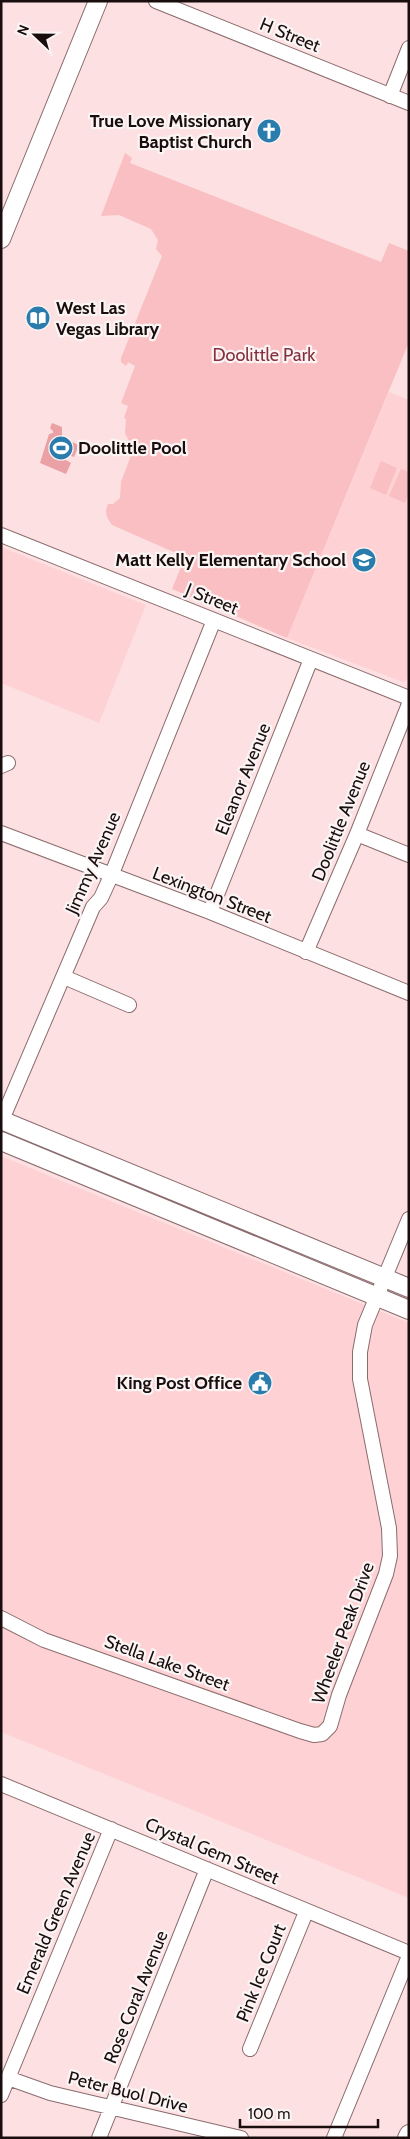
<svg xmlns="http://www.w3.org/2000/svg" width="410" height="2139" font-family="Cabin,sans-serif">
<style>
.built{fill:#fed2d4}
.green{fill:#f9bfc2}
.water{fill:#eaa1a6}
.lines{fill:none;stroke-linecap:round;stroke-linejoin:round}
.minor-casing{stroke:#8b6c6e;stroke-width:16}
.major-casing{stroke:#8b6c6e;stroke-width:20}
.minor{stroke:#fff;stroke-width:14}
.major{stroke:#fff;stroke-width:18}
.labels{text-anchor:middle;stroke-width:4.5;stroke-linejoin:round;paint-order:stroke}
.street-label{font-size:18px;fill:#190d0e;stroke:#fbf4f4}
.poi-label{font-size:18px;font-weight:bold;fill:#190d0e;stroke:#fbf4f4;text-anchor:end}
.park-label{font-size:18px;fill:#85303c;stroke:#fbf4f4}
</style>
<rect width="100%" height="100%" fill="#fde0e2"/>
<path class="built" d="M389,392L409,400V675L406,681L403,682L287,638Z
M1,547L146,605L99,723L1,683Z
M1,1156L409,1323V1898L1,1732Z"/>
<path class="green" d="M125,153L132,158L130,163L381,262L389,243L409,251V342L287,638L172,589L185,557L112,525C107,518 104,513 108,504H113L120,498L121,482L133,450L125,433L126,419L124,418L128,406L121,403L135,366L128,362L126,366L121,362V358L162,256L156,249L158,240L151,229L119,215L101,216Z
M381,461L397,468L386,495L370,488Z
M401,469L409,472V494L405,503L389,496Z"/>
<path class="water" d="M52,423L62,427V438L79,445L74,457L56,450L52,452L71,463L66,474L40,463L49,434L53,433V431L50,428Z"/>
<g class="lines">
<defs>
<path id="minor" d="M156,1L409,103
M390,96L409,48
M1,535L409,698
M1,766L8,763
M1,833L210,912L409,993
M357,834L409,855
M210,912L311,659
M306,952L357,834L409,704
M64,977L129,1005
M1,1122L93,907L101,898L111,876L214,620
M1,1618L44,1640L300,1731L314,1735L322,1734L330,1726L339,1695L386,1574L390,1556L389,1528L360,1379V1352L365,1325L409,1219
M1,1784L409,1953
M250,2049L306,1912
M8,2078L50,2093L241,2138
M1,2095L111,1829
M99,2138L207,1869
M334,2138L409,1956"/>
<path id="major" d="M1,239L98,1
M1,1120L409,1288
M1,1141L409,1310
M407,2138L409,2134"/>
</defs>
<use href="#minor" class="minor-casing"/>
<use href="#major" class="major-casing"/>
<use href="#minor" class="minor"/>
<use href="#major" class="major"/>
</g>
<defs>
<symbol id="church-disc" viewBox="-11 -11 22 22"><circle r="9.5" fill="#2a7cac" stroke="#fbf4f4"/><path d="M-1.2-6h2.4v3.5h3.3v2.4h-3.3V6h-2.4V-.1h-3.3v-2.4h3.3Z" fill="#fff"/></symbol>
<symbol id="library-disc" viewBox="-11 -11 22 22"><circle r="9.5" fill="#2a7cac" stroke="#fbf4f4"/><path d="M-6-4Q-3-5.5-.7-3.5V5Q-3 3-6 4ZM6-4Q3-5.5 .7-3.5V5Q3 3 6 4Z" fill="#fff"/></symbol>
<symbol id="stadium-disc" viewBox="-11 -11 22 22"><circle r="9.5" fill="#2a7cac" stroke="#fbf4f4"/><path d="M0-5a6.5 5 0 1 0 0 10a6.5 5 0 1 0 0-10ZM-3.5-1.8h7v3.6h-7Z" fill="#fff"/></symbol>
<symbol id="school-disc" viewBox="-11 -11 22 22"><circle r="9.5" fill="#2a7cac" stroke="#fbf4f4"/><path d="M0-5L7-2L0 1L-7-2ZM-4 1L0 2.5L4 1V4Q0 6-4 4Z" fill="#fff"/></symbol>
<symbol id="civic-disc" viewBox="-11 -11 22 22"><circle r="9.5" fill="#2a7cac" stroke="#fbf4f4"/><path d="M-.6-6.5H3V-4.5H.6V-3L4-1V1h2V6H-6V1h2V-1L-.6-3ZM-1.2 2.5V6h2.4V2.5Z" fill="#fff"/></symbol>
</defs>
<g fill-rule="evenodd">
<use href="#church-disc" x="255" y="117" width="28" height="28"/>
<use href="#library-disc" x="24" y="304" width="28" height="28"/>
<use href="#stadium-disc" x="47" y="434" width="28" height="28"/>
<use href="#school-disc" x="350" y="546" width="28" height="28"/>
<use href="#civic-disc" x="246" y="1369" width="28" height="28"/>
</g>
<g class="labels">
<g class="street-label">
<text transform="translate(290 35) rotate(22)" y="6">H Street</text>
<text transform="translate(212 599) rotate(22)" y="6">J Street</text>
<text transform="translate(243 779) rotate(-68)" y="6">Eleanor Avenue</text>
<text transform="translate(341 821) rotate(-68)" y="6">Doolittle Avenue</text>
<text transform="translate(93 863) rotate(-66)" y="6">Jimmy Avenue</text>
<text transform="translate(212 895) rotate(21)" y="6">Lexington Street</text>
<text transform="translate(343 1633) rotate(-70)" y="6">Wheeler Peak Drive</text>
<text transform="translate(167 1663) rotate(20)" y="6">Stella Lake Street</text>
<text transform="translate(212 1851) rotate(23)" y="6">Crystal Gem Street</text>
<text transform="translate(56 1913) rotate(-67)" y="6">Emerald Green Avenue</text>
<text transform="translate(261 1973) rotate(-68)" y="6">Pink Ice Court</text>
<text transform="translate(136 1997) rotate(-68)" y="6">Rose Coral Avenue</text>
<text transform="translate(128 2092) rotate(14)" y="6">Peter Buol Drive</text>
</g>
<g class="poi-label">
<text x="252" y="127">True Love Missionary<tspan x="252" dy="21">Baptist Church</tspan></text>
<text x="56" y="314" text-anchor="start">West Las<tspan x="56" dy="21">Vegas Library</tspan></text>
<text x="78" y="454" text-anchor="start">Doolittle Pool</text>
<text x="346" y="566">Matt Kelly Elementary School</text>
<text x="242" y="1389">King Post Office</text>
</g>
<g class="park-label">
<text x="264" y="361">Doolittle Park</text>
</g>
</g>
<rect width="410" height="2139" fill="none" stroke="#190d0e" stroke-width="5"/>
<g transform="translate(35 35) rotate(292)" stroke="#fbf4f4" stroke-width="4" paint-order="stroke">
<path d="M0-4L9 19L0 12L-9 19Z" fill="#190d0e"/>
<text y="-8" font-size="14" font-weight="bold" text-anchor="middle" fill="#190d0e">N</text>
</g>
<path d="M240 2119v8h138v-8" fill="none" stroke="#190d0e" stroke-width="2.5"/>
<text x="248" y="2119" font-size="15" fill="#190d0e" stroke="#fbf4f4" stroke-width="4" paint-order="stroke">100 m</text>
</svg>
